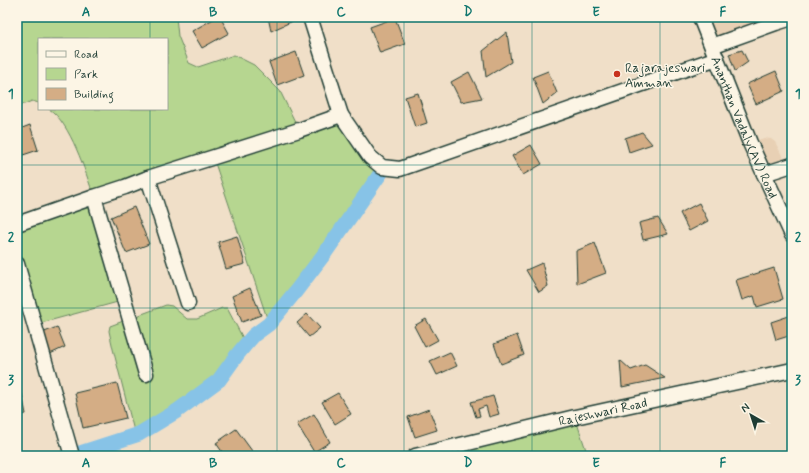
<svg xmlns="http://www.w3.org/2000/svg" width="809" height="473" font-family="Mynerve,sans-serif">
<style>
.built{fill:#e8d0b4}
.green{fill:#b6d690;stroke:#6a8a62}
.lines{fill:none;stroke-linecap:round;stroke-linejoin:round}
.canal{stroke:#87c3e7;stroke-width:15}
.building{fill:#d4ad85;stroke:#1f3d34}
.minor-casing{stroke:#1f3d34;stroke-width:17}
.minor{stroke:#fcf5e5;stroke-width:14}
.grid{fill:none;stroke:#0f766e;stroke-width:1;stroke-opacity:0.55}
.poi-dot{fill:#c8321e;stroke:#fcf5e5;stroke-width:1.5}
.labels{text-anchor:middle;stroke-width:3;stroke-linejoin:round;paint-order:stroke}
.poi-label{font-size:13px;fill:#1f3d34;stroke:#fcf5e5;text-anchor:start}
.street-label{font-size:13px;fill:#1f3d34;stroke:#fcf5e5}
.neatline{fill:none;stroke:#0f766e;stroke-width:1.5}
.grid-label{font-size:13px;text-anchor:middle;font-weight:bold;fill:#0f766e}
</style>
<rect width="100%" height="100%" fill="#f0dfc8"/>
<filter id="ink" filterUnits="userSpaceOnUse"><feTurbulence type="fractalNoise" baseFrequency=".025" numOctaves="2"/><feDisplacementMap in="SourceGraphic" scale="8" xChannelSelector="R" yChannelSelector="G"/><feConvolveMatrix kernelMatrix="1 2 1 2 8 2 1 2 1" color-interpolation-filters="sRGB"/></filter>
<g filter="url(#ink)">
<path class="built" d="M700,17H792L712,46Z
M764,138L771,139L775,142L785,161L764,174L755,141Z"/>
<path class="green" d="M17,17H176L178,36L189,63L198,67L234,55L254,65L280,91L299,130L341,115L385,167L325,253L269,324L213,157L94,197L125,300L34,325L17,264V224L94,197C86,173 70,122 49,109H167V39H39V103L32,101L17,107Z
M166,305L172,306L187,319H197L222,308H227L246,344L237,355L219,380L177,411L139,434L135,435L113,349L109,331L110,326Z
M575,417L588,456H472L469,443Z"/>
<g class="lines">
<path class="canal" d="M71,456L139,434L177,411L219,380L237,355L246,344L254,335L269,324L296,291L325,253L385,167"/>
</g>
<path class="building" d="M217,17H220L229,33L202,48L192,31Z
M268,17H294L295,20L271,31Z
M395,18L405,44L380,53L370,27Z
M507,32L511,62L486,77L483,51Z
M742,50L748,62L735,71L729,54Z
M296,52L304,75L277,85L269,62Z
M548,71L557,93L543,104L533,77Z
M776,71L784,91L756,104L747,84Z
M469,72L482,98L461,102L451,82Z
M418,93L427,123L415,127L405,97Z
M30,125L38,150L17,157V130Z
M642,132L652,144L629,152L625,138Z
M531,145L542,164L523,175L512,156Z
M699,203L708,221L689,231L680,213Z
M134,207L149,244L126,253L111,217Z
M658,218L668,234L643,240L639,223Z
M237,236L245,264L226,269L218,242Z
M595,243L606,273L577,284L576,251Z
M542,263L548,286L539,292L526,270Z
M774,268L783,299L757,307L754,296L742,300L736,280Z
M250,288L261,315L242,322L232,296Z
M307,314L320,328L309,337L297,323Z
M792,315V335L776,340L771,322Z
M426,319L438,340L425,347L414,326Z
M57,327L65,347L50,354L42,333Z
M517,335L524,355L501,364L494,344Z
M450,352L457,366L437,375L430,361Z
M620,360L631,370L645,365L665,378L622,387Z
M117,383L126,418L83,428L75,393Z
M338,393L351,414L335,424L322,402Z
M22,394L26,414L17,416V396Z
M493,396L499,414L489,417L486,406L478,409L480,416L476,417L471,402Z
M429,409L437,430L415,437L408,417Z
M314,414L330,442L314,452L297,424Z
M236,429L255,455L254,456H225L216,443Z"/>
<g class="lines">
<defs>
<g id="minor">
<path id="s1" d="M700,17L750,143L792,235"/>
<path d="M712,46L776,23L792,18"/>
<path d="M341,115L370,157L382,167L400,169L717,58"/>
<path d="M764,174L792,165"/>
<path d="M148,178L188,303"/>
<path d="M94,197L146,374"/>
<path d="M17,224L94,197L125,187L148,178L299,130L341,115L310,17"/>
<path d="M17,264L72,456"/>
<path id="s2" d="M415,456L575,417L792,370"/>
</g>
</defs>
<use href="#minor" class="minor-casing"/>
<use href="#minor" class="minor"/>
</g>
</g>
<path class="grid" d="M150,17V39M277,17V456M404,17V456M532,17V456M660,17V456M150,109V456M17,165H792M17,308H792"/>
<circle class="poi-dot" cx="617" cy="74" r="4"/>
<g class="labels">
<g class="poi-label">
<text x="625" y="72">Rajarajeswari<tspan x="625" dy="15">Amman</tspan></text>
</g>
<g class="street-label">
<text dy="5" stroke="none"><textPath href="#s1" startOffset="119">Ananthan Vadaly(AV) Road</textPath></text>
<text dy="5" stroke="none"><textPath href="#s2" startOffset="193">Rajeshwari Road</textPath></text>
</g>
</g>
<rect width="809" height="473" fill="none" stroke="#fcf5e5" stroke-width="44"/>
<rect x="38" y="38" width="130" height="72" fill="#fcf5e5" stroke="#a4ab9e"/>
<rect x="46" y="51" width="20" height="6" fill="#fcf5e5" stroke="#a4ab9e"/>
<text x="74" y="58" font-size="12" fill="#1f3d34">Road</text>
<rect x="46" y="68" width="20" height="12" fill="#b6d690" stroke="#a4ab9e"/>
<text x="74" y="78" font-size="12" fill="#1f3d34">Park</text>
<rect x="46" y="88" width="20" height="12" fill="#d4ad85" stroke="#a4ab9e"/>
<text x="74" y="98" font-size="12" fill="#1f3d34">Building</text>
<g transform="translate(751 415) rotate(321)" stroke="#fcf5e5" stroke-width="3" paint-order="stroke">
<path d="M0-3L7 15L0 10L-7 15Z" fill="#1f3d34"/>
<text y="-6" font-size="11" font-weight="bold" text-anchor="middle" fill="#1f3d34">N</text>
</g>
<rect x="22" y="22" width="765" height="429" class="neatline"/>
<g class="grid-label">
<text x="86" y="16">A</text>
<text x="213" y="16">B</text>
<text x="341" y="16">C</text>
<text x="468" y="16">D</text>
<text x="596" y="16">E</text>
<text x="723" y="16">F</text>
<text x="11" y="98">1</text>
<text x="798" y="98">1</text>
<text x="11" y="241">2</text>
<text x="798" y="241">2</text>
<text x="11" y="384">3</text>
<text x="798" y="384">3</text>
<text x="86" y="467">A</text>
<text x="213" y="467">B</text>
<text x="341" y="467">C</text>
<text x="468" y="467">D</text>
<text x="596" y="467">E</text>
<text x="723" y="467">F</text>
</g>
</svg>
